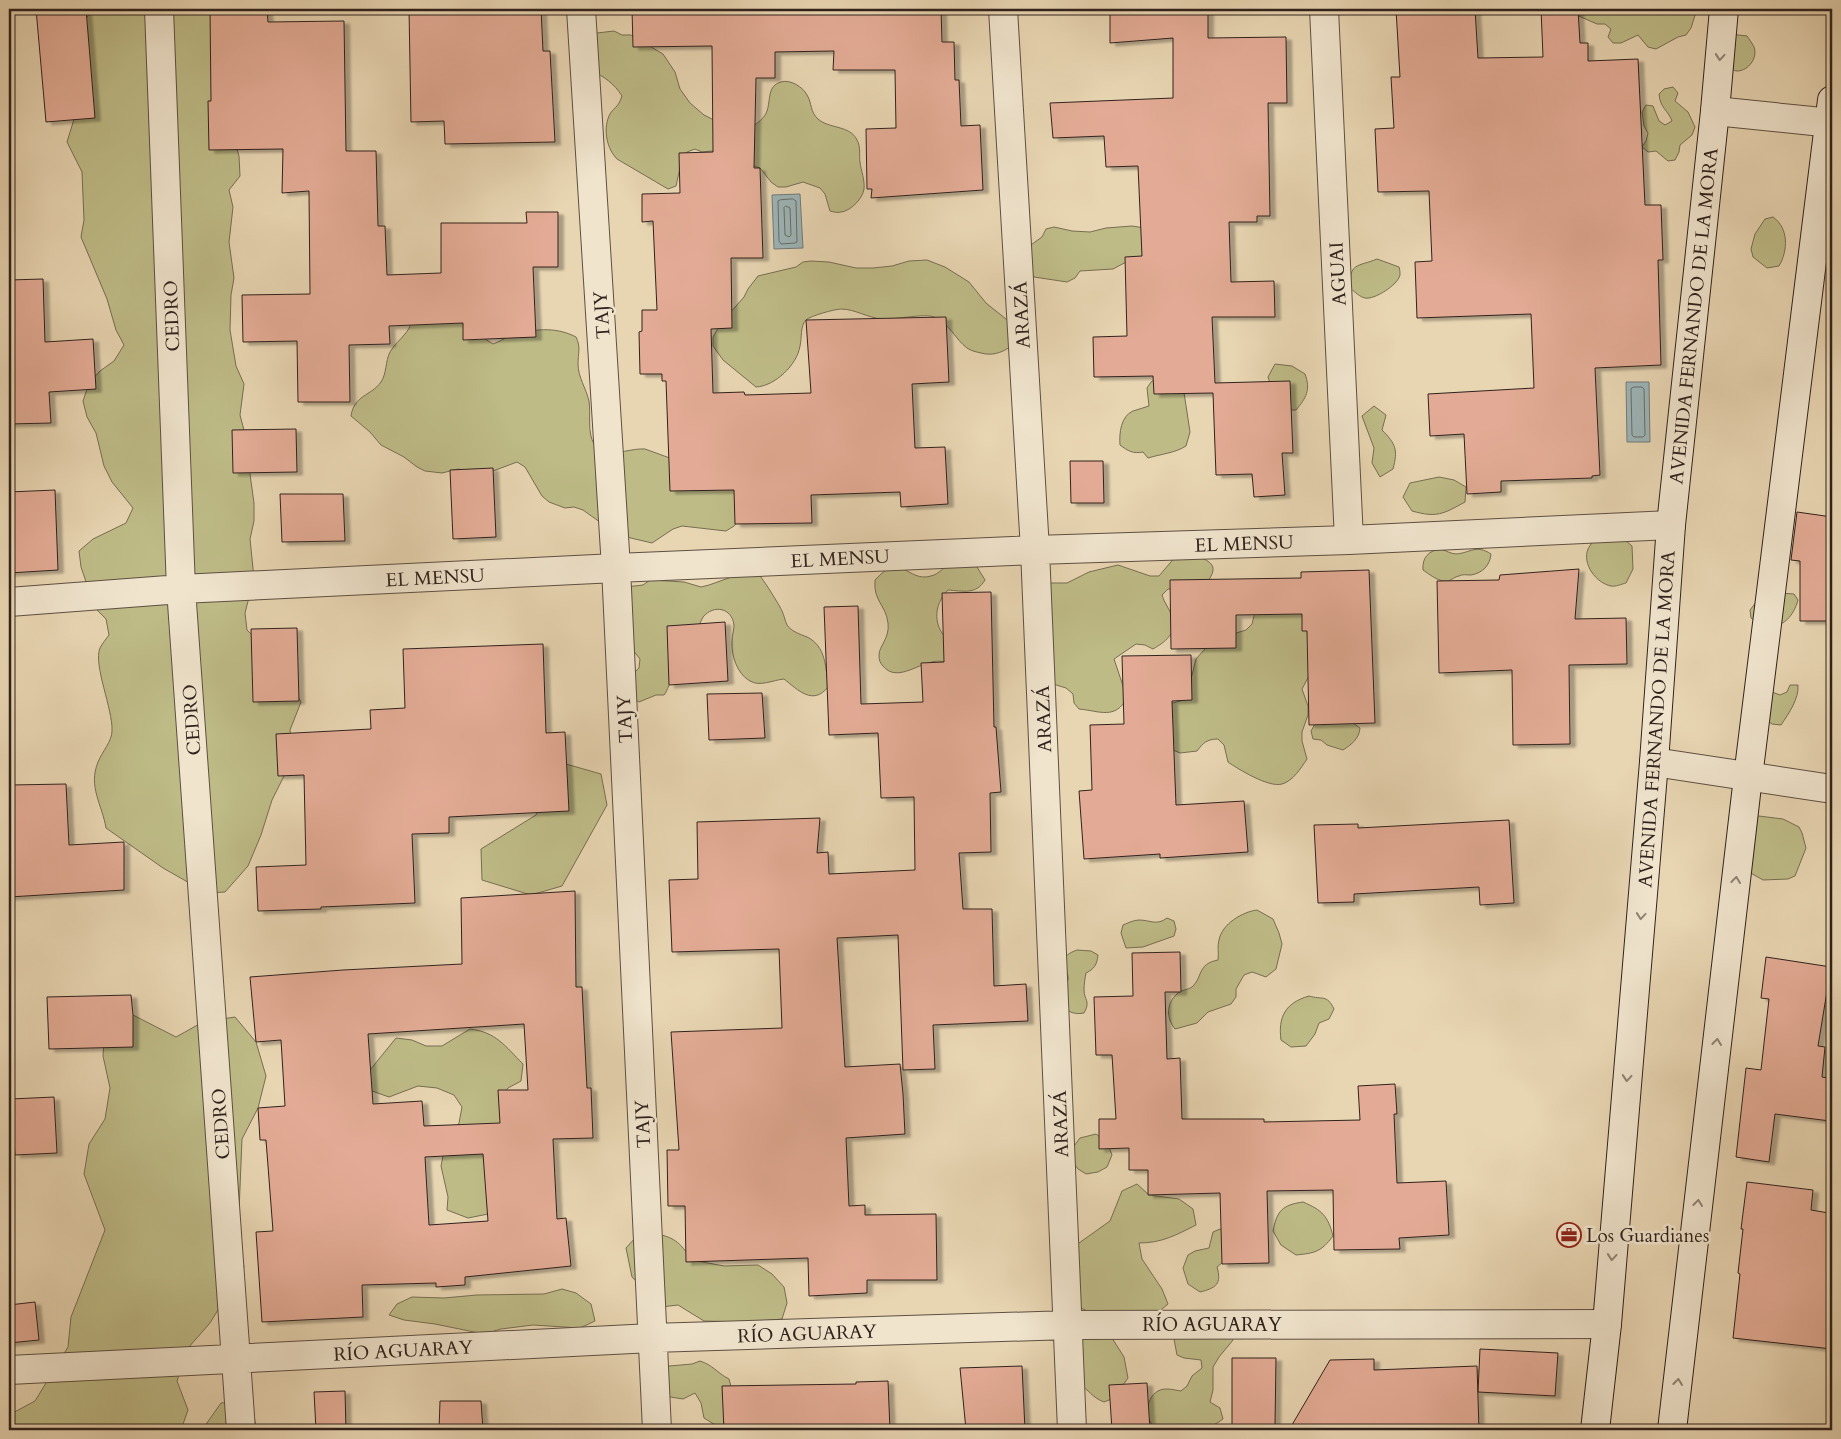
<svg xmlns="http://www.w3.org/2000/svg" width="1841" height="1439" font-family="Cardo,serif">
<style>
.green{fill:#bebb87;stroke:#776e52}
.water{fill:#9db5b8;stroke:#717a7a}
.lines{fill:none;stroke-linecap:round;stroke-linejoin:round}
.shore{stroke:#666c6a;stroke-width:1}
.building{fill:#e3ab95;stroke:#30221d;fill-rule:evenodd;filter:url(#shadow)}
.minor-casing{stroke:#5e4f42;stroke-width:30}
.secondary-casing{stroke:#30221d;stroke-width:30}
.minor{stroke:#f0e4cd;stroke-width:28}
.secondary{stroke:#f0e4cd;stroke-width:28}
.oneway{stroke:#908375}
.labels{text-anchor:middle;stroke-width:5;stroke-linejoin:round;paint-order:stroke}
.street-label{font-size:19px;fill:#30221d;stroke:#f0e4cd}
.poi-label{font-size:19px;fill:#30221d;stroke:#f0e4cd;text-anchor:start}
</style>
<defs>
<filter id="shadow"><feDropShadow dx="5.5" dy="3" stdDeviation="1" flood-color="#0004"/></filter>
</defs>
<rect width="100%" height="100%" fill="#e8d5b2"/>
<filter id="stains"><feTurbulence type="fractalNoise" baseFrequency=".004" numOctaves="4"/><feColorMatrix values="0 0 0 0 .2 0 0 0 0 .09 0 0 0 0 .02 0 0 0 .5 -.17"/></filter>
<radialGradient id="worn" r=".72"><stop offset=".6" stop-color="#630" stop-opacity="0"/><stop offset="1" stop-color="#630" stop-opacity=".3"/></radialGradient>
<path class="green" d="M92,9H215L226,18L229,122L239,156L240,176L229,190L233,207L229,242L234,278L231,295L230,330L236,366L244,384L240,415L249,449V467L254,503V521L250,539L254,578L245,613L247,630L273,655L284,670L301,702L290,730L292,749L289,766L272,800L261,835L248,866L225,892L207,893L163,868L106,828C102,804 88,787 98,762C102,752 112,741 112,731C113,709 93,665 100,648C102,644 106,639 109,635L106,619L95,608L81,567L79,551L93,539L126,523L133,508L112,482L104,466L96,433L87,417L83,401L89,383L100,371L114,361L124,345L116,330L107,299L81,237L84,220L82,172L67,142L82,93V26Z
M1574,9H1697L1691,28L1686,35L1678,37L1656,49L1648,47L1638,35L1621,43H1613L1608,37L1611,29L1605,24H1597L1574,14Z
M614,31L622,35H631L663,54L675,72L680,89L690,103L704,115L720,123L755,125C760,121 765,117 767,111C771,99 767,86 781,82C790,79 803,87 807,95C812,103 810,112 818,119C829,129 850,125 857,140C861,147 859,155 860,162C861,171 865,180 864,189C863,198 851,211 841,212C837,213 834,212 830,211L825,194L820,188L803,182L786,187H778L771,182L760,168L720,156L712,151L702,152L695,149L687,152L682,159L676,186L668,189L617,159C607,149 603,130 609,116C613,107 618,109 622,96C614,83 604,77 591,70L590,39L597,33Z
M1730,34L1747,36C1749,39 1752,43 1754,47C1758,57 1749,71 1737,71C1734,71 1729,68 1725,67Z
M1673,87L1678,93L1675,101L1688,112L1695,127L1692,135L1680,145L1679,152L1675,160L1668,161L1656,151L1648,152L1642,147L1646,141L1648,133L1644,126L1642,112L1646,105L1653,106L1659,121L1665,125L1672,121C1668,110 1660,108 1659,94L1664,89Z
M1773,217C1789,228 1788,251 1779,266L1767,268L1753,257L1751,249L1755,234L1765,219Z
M1827,222L1832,225V267V264L1802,253C1796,235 1814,230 1827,222Z
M1132,226L1151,229L1144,257L1128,261L1113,269L1080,271L1075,278L1067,282L1034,277L1028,270V247L1042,237L1046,229L1054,227L1072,231L1090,232L1106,228Z
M1377,259L1399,267C1400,269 1400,274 1400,275C1398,285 1374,300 1365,298C1360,297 1355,292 1351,289C1348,262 1358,267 1377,259Z
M927,260L945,267L969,282L986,303L1011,323L1010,347C1001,353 992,356 981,353C977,352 971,351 967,348C955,339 950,324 934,317C925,313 894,320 882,319C868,318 855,309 841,309C835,309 810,316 806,320C800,326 802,338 800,346C797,365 775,386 756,387L723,360L713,346V337L721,323L744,297L748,289L758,276L796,267L803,262L811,261L829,262L856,268H873L892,266L909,261Z
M416,309L457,318L471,330L493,344C499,342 504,338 511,336C532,329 555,326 576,337C581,347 578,353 578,364C578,377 586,388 589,401C591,414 587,432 594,444C597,448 602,451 606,452C616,455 633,448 645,449L733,481L747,511L734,526L726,531L682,526L673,529L652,543L618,535L583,510L574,507L565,508L549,502L542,496L525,467L517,462L485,474L458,469L442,473L425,471L417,467L404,457L381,445L370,432L351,416C354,395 371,396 381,382C387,373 385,362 390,352C394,345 400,340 405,334C411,327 413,318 416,309Z
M1275,364L1292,366L1305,374C1311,390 1306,398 1296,410H1288L1273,392L1268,377Z
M1158,377L1183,386L1190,432L1186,446C1175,453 1161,454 1148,458L1143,452C1133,454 1128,451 1120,445C1119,433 1121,416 1133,411C1138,409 1144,408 1149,406L1147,388L1151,382Z
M1374,406L1386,415L1382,430C1396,444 1398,450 1393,469L1380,477L1372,463L1374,448L1362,416Z
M1439,477L1454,480L1466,487L1465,502C1443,514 1437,518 1412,511L1403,497L1410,483Z
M1597,536H1620L1632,546L1633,569L1626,583C1622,584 1615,587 1611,586C1596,583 1582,564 1588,549C1590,545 1594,540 1597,536Z
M1440,549C1445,550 1451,554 1456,554C1470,553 1476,544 1491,554C1490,565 1483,573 1471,575C1467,575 1462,574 1459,576C1453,577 1451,582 1444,581C1436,580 1429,574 1423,570C1422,558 1428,551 1440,549Z
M1192,554C1217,563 1219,568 1202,589H1168L1162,595C1164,603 1170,609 1172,617C1177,634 1165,642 1153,649L1145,645L1136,644L1114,659L1127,698C1115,720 1100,711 1079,709L1074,703L1073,694L1066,688L1050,683L1042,585L1050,583H1067L1089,572L1118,565L1150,576H1159L1176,556Z
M970,561L977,567L985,580C976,595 963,591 948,590C936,602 933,619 942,633C945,637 950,642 951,647C952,651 951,658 951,663C945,662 938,660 932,662C916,665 896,682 883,666C880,663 879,660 879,655C879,646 890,638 888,623C886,605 873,601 875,580C902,550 907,583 931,576C939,574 944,567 950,563C955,560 964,561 970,561Z
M740,574C746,574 754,573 759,575C762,577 780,606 782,611C784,615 785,621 787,625C792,632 800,634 807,637C826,646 826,668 828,687C813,706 798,690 784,679C773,680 760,687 750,681C737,674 731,655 732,641C732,636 734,630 734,625C732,608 714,604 703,617L671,683C667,686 668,691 664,695H656L639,702L631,698L627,680L639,668L640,659L629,645L626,587L643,585L650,580L684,582L701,587L709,585Z
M1764,592L1794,594L1798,600C1794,615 1783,629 1766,626C1761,626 1755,621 1751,618L1750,610Z
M1308,597L1310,674L1302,689L1308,706V715L1302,732V741L1307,759C1301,768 1293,781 1282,784C1269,788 1238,769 1228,762L1224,745L1218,739C1207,739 1203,743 1197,751L1180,753L1173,750L1170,704L1186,699L1196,659L1213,640L1246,630L1252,624L1256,608Z
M1790,685H1798C1799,699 1789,713 1781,725L1772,724L1766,720L1772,692L1780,695L1787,692Z
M1353,723L1360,728C1359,739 1352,744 1343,750L1327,745L1321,740L1313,739L1311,731L1315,724Z
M566,764L601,774L607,805L562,886L531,895L482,880L481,849L536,815L548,787Z
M1759,816L1783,819L1799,827L1802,833L1806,848L1795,876L1788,879L1763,880L1749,872L1751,818Z
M1257,910L1273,919L1279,933L1282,944L1276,969L1266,977L1252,972L1244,975L1236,989V997L1231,1004L1208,1012L1197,1023L1175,1029C1166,1018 1166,1003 1178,993C1181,990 1188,990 1192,987C1203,977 1197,964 1218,960C1219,953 1217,946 1219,940C1222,924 1242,912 1257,910Z
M1167,918L1174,921L1176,929L1174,936L1143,947L1126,948L1121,933L1123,925C1128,923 1134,920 1139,920C1150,920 1157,926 1167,918Z
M1077,950L1091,951L1098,955C1097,965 1094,969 1086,973C1085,978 1084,984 1084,990C1084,1000 1091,1001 1084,1013C1068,1016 1058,1006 1064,990C1065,985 1068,984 1068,979C1069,972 1062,967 1064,960C1066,954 1072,952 1077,950Z
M1309,996C1322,1000 1327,994 1334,1009L1329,1019L1319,1023L1315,1034L1306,1046L1291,1047L1281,1040C1278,1017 1285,1003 1309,996Z
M133,1015L176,1037L203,1022L235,1017L256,1042L266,1076L258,1108L242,1139L238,1236L244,1267L210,1323L188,1348L177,1381L188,1410L181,1430H9V1415L35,1401L68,1347L71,1317L105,1230L84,1174L89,1144L105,1119L110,1088L103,1056L105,1026Z
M470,1029C496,1032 505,1046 523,1064L521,1081L508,1088L499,1100L503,1116L488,1214L468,1218L447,1210L448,1197L441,1166L444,1151L459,1123L462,1107L454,1095L437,1088L418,1086L389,1097L372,1091L366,1075L396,1038L412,1040L426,1046H442Z
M1096,1134L1107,1142L1112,1155L1107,1167L1098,1172L1086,1174L1078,1169L1073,1162L1074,1146L1080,1138Z
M1137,1184L1149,1195L1179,1199L1193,1209L1196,1225C1176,1235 1162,1243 1139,1243L1142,1259L1162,1289L1168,1304L1155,1315L1126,1330L1077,1306L1072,1248L1110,1221L1122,1191Z
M1303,1202C1322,1210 1328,1216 1333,1236C1321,1252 1315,1253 1296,1255L1281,1245L1273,1231C1277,1211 1282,1205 1303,1202Z
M1220,1229L1225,1234L1223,1262L1217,1267C1222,1284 1216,1288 1200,1292L1188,1284L1183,1268L1188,1255L1195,1251L1209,1248L1213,1232Z
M652,1233C674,1237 679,1241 692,1260L724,1266L758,1265L772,1274L784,1287L787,1303L782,1319L751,1322L704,1321L678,1305L661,1307L632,1277L626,1248L636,1237Z
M562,1289L576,1293L591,1304L595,1321L580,1328L533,1325L501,1329L484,1334L435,1324L404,1320L389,1315L397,1304L412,1297L444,1298L477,1295L544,1294Z
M1174,1330L1230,1333L1233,1340L1219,1357L1213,1367V1390L1210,1402L1220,1408L1223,1419C1220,1421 1216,1424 1213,1425C1208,1427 1203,1424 1198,1425C1186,1428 1171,1435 1159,1430C1144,1423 1144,1399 1158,1391C1165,1387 1174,1390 1181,1391L1187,1386L1192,1376L1202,1368L1201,1360L1184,1358L1177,1355L1174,1339Z
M1076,1332L1112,1338L1124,1357L1128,1378L1114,1398L1104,1402C1091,1397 1090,1390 1078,1384Z
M700,1361C713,1365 717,1373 729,1379L733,1394L731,1426H717L704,1418L701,1403L695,1393L683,1399L664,1396L658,1367L692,1364Z
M252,1400L256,1430H202L221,1403Z"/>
<path class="water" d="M800,194L803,248L774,249L772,195Z
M1626,382H1649L1650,442H1627Z"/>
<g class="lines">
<path class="shore" d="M793,199L796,201L797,242L795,243L781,244L779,241L778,201L780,200Z
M786,206L790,208L791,235L789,237L785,235L784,208Z
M1634,387H1642L1644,389L1645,435L1643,437H1634L1632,435L1631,389Z"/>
</g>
<path class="building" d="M36,9H86L95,118L46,122Z
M210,9H267L268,22L344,21L346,151H376L378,226H385L387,275L441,273V223H527L526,212H558V267H533L536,337L463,340V323L389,326L390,344L349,345L350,402H298L297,341L243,342L242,295L310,294L309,191L282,193L283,149L209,150L208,101H211Z
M409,9H541L543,51H550L555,142L445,144L444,121L411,122Z
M632,9H941L942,42H954L955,80H959L961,126L980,125L983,190L871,198L872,189H867L866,129L896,128L895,70H833L834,51L775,52V78H756L754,168H760L763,258H731L732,328L711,329L713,393L744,392L745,395L811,393L806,320L946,317L949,382L912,384L915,448L945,447L948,504L901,507L900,492L811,495L812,523L735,524L734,490L670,491L666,381H662V374H640L639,332L642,331V310H657L653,221L642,222V194L680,193L679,153L713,152L712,46L633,47Z
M1110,9H1208V38L1286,37L1287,103H1268L1270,216H1257V222H1229L1231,282L1274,281L1275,317H1212L1215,383L1290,381L1293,453H1282L1285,495L1254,497L1252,474L1216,475L1213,393L1154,394L1153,376L1094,377L1093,337L1127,336L1125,257L1142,256L1138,166L1106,167L1104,136L1053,138L1050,103L1173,98V38L1110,43Z
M1396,9H1475L1478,58L1543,57L1541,9H1578L1580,43H1588V61L1638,59L1645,205H1661L1663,260H1658L1661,365L1595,368L1600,475L1592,476V478L1501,481V492L1467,494L1464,434L1430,436L1428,394L1534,388L1531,314L1417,318L1415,262L1432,261L1429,191L1378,192L1375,129L1394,128L1391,77H1400Z
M43,279L45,342L93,339L96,389L49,392L51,423L9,424V280Z
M296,429L297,472L233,473L232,430Z
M1070,461H1103L1104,503H1071Z
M493,468L496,537L453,539L450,470Z
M55,490L58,570L9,573V492Z
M280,494H343L345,541L282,542Z
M1797,512L1832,517V621H1800V561L1791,560Z
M1579,569L1575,619L1626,618L1627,664L1569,665L1570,744L1513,745L1512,670L1439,673L1437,581L1499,580L1500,575Z
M1369,570L1375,723L1309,725L1307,631H1302V614L1236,615V648L1171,649L1170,580L1301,578V572Z
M991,592L994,727H996L1001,792L990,793L991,852L959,853L963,909H992L994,986L1026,984L1028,1021L933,1025L935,1069L903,1070L898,935L837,938L845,1067L900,1064L903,1094L905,1134L846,1138L849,1206L865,1205V1215L936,1214L937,1280H867V1293L809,1296L808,1258L686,1262L685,1206H668L667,1150H679L671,1032L782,1028L779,949L672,952L669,880L698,879L697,822L820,818L817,853L828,852L829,874L915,870L914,797L881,798L878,733L829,735L824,607L858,606L861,704L923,702L921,663L944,662L942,593Z
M725,622L728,681L669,685L667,626Z
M297,628L299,701L253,702L251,629Z
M543,644L546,733L565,732L569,811L449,817V833L412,834L415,903L321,907V909L258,911L256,867L306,865L304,775L278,776L276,734L371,729L370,710L405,708L403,649Z
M1191,655L1192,700L1172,701L1176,805L1244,801L1248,852L1160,858V854L1084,859L1079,791L1092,790L1090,725L1124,724L1122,656Z
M762,693L765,738L709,740L707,694Z
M66,784L69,845L124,842V890L9,897V848H13L11,785Z
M1509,820L1514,903L1480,905L1479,887L1354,894V902L1318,903L1314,825L1358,824V828Z
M575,891L576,987H582L587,1088H591L593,1138L553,1139L557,1219L566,1218L571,1266L465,1277V1285L436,1287V1283L362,1285L363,1317L262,1322L256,1232L273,1231L266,1140H260L258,1108L285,1106L281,1040L256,1042L250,977L343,970L462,964L461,898ZM524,1024L528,1090H498L500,1123L424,1126L422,1101L373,1104L368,1034ZM483,1154L488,1221L429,1225L425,1157Z
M1180,952L1181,992H1165L1167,1059L1180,1058L1182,1119H1264V1122L1360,1120L1358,1086L1395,1084L1397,1114H1394L1397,1183L1446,1181L1449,1235L1399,1238L1400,1249L1334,1250L1333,1190L1267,1191L1269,1263L1222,1264L1220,1193L1148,1195V1170H1129V1148L1099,1149V1119H1116L1112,1055H1096L1094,997L1133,996L1132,953Z
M1766,957L1831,967L1818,1046L1825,1047L1822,1077L1832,1079L1830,1121L1775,1114L1769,1162L1736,1157L1746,1068L1761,1070L1769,999L1761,998Z
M131,995L133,1015V1047L49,1049L47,997Z
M54,1097L57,1153L15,1155L11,1099Z
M1747,1182L1813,1190L1811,1210L1829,1213L1828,1223H1832V1349L1733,1338L1740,1274L1738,1273L1743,1229H1741Z
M35,1302L39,1340L9,1343V1305Z
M1480,1349L1558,1353L1555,1396L1478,1392Z
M1232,1358H1276L1275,1426L1232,1425Z
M1374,1359V1370L1477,1366L1479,1430H1289L1330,1360Z
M1022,1366L1025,1430H966L960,1368Z
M888,1381L890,1430H724L722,1386L856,1384V1382Z
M1147,1383L1150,1430H1112L1109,1385Z
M345,1391L346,1430H316L314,1392Z
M440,1401H481L483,1430H439Z"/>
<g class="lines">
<defs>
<path id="minor" d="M159,9L181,589L241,1430
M581,9L616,568L657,1430
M1003,9L1035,550L1072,1430
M1324,9L1349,540
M1715,111L1832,123
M9,602L181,589L616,568L1035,550L1349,540L1671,525
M1654,762L1832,789
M9,1370L652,1338L1069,1325L1607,1324"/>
<path id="secondary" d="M1595,1430L1607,1324L1654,762L1671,525L1715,111L1724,9
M1672,1430L1748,777L1832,100"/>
</defs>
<use href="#minor" class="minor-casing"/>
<use href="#secondary" class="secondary-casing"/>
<use href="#minor" class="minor"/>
<use href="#secondary" class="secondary"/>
</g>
<defs><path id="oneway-chevron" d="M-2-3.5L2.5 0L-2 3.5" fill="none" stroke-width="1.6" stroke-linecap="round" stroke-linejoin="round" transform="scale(1.25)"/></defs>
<g class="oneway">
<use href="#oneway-chevron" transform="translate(1720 57) rotate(95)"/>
<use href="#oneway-chevron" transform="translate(1736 880) rotate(-83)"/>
<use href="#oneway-chevron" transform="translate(1641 916) rotate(95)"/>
<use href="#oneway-chevron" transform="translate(1717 1042) rotate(-83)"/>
<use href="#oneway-chevron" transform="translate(1627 1078) rotate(95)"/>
<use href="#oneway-chevron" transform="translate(1698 1203) rotate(-83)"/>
<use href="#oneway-chevron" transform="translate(1612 1257) rotate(95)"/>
<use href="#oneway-chevron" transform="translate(1678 1382) rotate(-83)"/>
</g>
<defs>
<symbol id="office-ring" viewBox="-11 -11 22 22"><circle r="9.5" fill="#f0e4cd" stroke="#8f2418" stroke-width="1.5"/><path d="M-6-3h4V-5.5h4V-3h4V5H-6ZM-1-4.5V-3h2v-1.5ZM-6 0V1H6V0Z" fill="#8f2418"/></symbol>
</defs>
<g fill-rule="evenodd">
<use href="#office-ring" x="1555" y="1221" width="28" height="28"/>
</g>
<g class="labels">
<g class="street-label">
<text transform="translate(1337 274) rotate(-93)" y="7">AGUAI</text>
<text transform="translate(601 315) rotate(-94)" y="7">TAJY</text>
<text transform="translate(1021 315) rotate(-93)" y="7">ARAZÁ</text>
<text transform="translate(171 316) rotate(-92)" y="7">CEDRO</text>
<text transform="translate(1693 316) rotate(-84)" y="7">AVENIDA FERNANDO DE LA MORA</text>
<text transform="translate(1244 543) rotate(-2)" y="7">EL MENSU</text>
<text transform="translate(840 558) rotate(-3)" y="7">EL MENSU</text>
<text transform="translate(435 577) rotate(-3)" y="7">EL MENSU</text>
<text transform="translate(624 719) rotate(-93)" y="7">TAJY</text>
<text transform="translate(1043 719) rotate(-92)" y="7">ARAZÁ</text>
<text transform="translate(1656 719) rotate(-86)" y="7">AVENIDA FERNANDO DE LA MORA</text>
<text transform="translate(191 720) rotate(-94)" y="7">CEDRO</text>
<text transform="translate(220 1124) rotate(-94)" y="7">CEDRO</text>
<text transform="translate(642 1124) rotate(-93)" y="7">TAJY</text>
<text transform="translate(1060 1124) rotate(-92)" y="7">ARAZÁ</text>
<text x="1212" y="1331">RÍO AGUARAY</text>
<text transform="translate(807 1333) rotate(-2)" y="7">RÍO AGUARAY</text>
<text transform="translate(403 1350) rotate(-3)" y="7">RÍO AGUARAY</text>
</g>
<g class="poi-label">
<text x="1586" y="1242">Los Guardianes</text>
</g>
</g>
<rect width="1841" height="1439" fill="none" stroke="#e8d5b2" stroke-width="30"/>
<rect x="10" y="10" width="1821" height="1419" fill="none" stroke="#30221d" stroke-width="2.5"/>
<rect x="15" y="15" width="1811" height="1409" fill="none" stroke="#30221d"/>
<rect width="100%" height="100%" filter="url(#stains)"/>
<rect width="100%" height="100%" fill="url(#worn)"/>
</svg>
